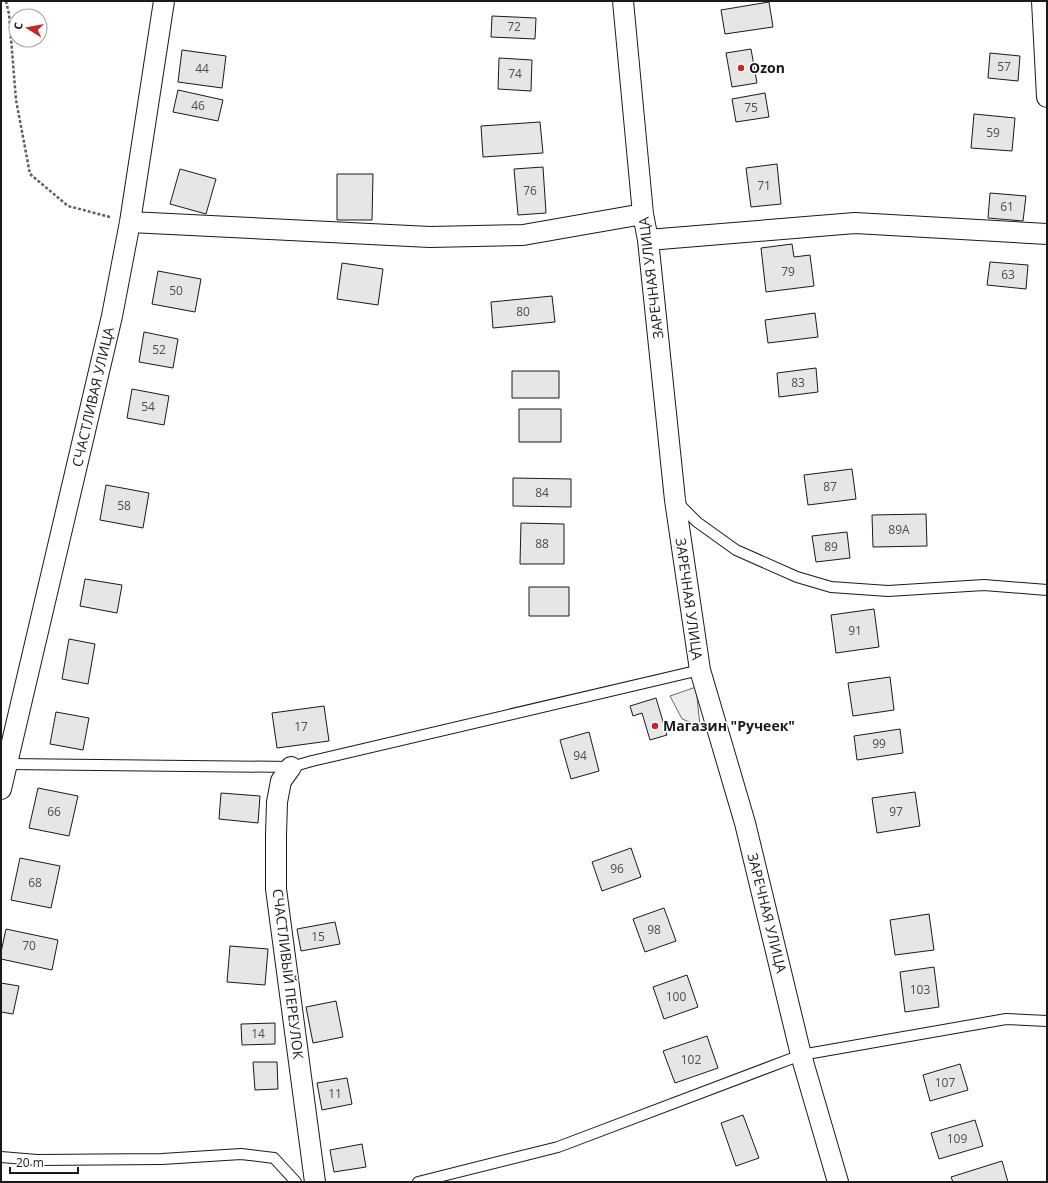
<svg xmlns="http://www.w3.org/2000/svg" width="1048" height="1183" font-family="'Open Sans',sans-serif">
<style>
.built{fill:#ededed;stroke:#6a6a6a}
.building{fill:#e6e6e6;stroke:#1a1a1a}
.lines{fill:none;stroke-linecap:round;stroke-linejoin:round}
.service-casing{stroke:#1a1a1a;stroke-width:12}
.minor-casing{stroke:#1a1a1a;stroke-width:22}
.path{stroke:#5f5f5f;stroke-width:2.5;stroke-dasharray:3 2;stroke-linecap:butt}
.service{stroke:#fff;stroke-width:10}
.minor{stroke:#fff;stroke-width:20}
.poi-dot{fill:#c62828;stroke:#fff;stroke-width:1.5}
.labels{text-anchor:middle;stroke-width:3;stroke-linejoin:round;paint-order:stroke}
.number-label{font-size:12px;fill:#4d4d4d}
.poi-label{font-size:14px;font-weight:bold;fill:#1a1a1a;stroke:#fff;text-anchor:start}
.street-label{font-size:14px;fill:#1a1a1a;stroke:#fff}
</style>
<rect width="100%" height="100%" fill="#fff"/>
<path class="built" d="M696,687L700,726L682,719L670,696Z"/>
<path class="building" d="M769,2L773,27L725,34L721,10Z
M492,16L536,18L535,39L491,37Z
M751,49L757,83L732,87L726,53Z
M182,50L226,56L222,88L178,82Z
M990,53L1020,56L1018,81L988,78Z
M499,58L532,60L531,91L498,89Z
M178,90L223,100L218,121L173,112Z
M765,93L769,117L736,122L732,99Z
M974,114L1015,118L1012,151L971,148Z
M540,122L543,153L483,157L481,126Z
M777,164L781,204L751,207L746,168Z
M543,167L546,213L518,215L514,169Z
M180,169L216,179L206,214L170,204Z
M337,174H373L372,220H337Z
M990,193L1026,196L1023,221L988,218Z
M792,244L794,257L810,255L814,286L766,292L761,248Z
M990,262L1028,265L1026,289L987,285Z
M342,263L383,269L378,305L337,299Z
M158,271L201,279L195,312L152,304Z
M552,296L555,322L493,328L491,302Z
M815,313L818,337L768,343L765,320Z
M144,332L178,339L173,368L139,362Z
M816,368L818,392L779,397L777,373Z
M512,371H559V398H512Z
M132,389L169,396L164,425L127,418Z
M519,409H561V442H519Z
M852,469L856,499L808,505L804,475Z
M513,478L571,479V507L513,506Z
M106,485L149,493L143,528L100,520Z
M926,514L927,546L873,547L872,515Z
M521,523L564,524V564H520Z
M847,532L850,558L816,562L812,536Z
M85,579L122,585L117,613L80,606Z
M529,587H569V616H529Z
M874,609L879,647L836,653L831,615Z
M69,639L95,644L88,684L62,679Z
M890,677L894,710L853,716L848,683Z
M656,698L667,735L650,740L642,713L633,716L630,706Z
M324,706L329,741L277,748L272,713Z
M56,712L89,718L83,750L50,744Z
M900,729L903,753L857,760L854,736Z
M589,732L599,771L571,779L560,740Z
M38,788L78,796L69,836L29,828Z
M915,792L920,826L877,833L872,798Z
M221,793L260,796L258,823L219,819Z
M631,848L641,877L602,891L592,862Z
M20,858L60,866L51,908L11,900Z
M664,908L676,941L645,952L633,919Z
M929,914L934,950L895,955L890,920Z
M335,922L340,944L301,951L297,929Z
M6,929L58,940L52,970L1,959V952Z
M230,946L268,949L265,985L227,982Z
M934,967L939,1007L905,1012L900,972Z
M687,975L698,1007L664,1019L653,987Z
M1,983L19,986L13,1014L1,1012Z
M336,1001L343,1037L313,1043L306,1007Z
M275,1023V1044L242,1045L241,1024Z
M707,1036L718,1068L675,1083L663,1051Z
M253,1062H277L278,1089L255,1090Z
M960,1064L968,1090L930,1101L923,1075Z
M347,1078L352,1104L322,1110L317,1083Z
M743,1115L759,1158L736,1166L721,1123Z
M975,1120L983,1146L939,1159L931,1133Z
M362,1144L366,1167L334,1172L330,1150Z
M1002,1161L1008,1182H953L951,1177Z"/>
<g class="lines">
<defs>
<path id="service" d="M678,503L697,522L736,550L797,577L831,587L888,591L984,585L1047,590
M7,764L291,767L312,761L700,670
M1,1157L37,1160L162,1159L241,1154L274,1158L296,1182
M418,1182L558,1147L801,1055L1006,1019L1047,1021"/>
<path id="minor" d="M623,1L643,214L648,240L675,500L700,670L745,823L801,1055L838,1182
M1042,1L1047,97
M130,222L430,237L523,235L643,214
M648,240L855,223L1047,234
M291,767L281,781L277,802L276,835V889L315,1182
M1,789L112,316L130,222L164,1"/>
</defs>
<use href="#service" class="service-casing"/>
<use href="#minor" class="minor-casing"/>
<path class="path" d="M6,1L9,14L16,100L30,174L68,206L110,217"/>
<use href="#service" class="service"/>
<use href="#minor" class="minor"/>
</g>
<g class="poi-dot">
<circle cx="741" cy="68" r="4"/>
<circle cx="655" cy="726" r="4"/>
</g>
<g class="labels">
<g class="number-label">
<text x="514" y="31">72</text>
<text x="1004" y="71">57</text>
<text x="202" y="73">44</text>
<text x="515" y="78">74</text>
<text x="198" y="110">46</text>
<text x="751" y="112">75</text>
<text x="993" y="137">59</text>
<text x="764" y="190">71</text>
<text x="530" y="195">76</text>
<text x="1007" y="211">61</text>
<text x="788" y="276">79</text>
<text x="1008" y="279">63</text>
<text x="176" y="295">50</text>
<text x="523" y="316">80</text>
<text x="159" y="354">52</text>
<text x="798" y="387">83</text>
<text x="148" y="411">54</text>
<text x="830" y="491">87</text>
<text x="542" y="497">84</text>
<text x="124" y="510">58</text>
<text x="899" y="534">89А</text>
<text x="542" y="548">88</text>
<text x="831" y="551">89</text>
<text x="855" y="635">91</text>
<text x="301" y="731">17</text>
<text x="879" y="748">99</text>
<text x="580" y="760">94</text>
<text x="54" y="816">66</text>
<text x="896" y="816">97</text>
<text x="617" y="873">96</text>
<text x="35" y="887">68</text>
<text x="654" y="934">98</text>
<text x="318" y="941">15</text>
<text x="29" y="950">70</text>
<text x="920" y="994">103</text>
<text x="676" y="1001">100</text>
<text x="258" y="1038">14</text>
<text x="691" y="1064">102</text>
<text x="945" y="1087">107</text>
<text x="335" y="1098">11</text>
<text x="957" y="1143">109</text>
</g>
<g class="poi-label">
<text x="749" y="73">Ozon</text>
<text x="663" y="731">Магазин "Ручеек"</text>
</g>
<g class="street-label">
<text transform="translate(651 278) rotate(-97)" y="5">ЗАРЕЧНАЯ УЛИЦА</text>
<text transform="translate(93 397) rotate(-77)" y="5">СЧАСТЛИВАЯ УЛИЦА</text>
<text transform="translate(689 599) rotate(82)" y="5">ЗАРЕЧНАЯ УЛИЦА</text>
<text transform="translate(767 913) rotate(76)" y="5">ЗАРЕЧНАЯ УЛИЦА</text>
<text transform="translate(288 974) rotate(83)" y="5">СЧАСТЛИВЫЙ ПЕРЕУЛОК</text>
</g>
</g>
<rect width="1048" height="1183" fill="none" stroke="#1a1a1a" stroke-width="4"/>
<g transform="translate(28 28) rotate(281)"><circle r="19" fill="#ffffff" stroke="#a3a3a3"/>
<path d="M0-3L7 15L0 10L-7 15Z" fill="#c62828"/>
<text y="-6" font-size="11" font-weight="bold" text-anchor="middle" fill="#1a1a1a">С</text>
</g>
<path d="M10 1167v6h68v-6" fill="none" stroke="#1a1a1a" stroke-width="2"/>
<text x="16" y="1167" font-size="12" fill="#1a1a1a" stroke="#ffffff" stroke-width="3" paint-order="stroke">20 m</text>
</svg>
